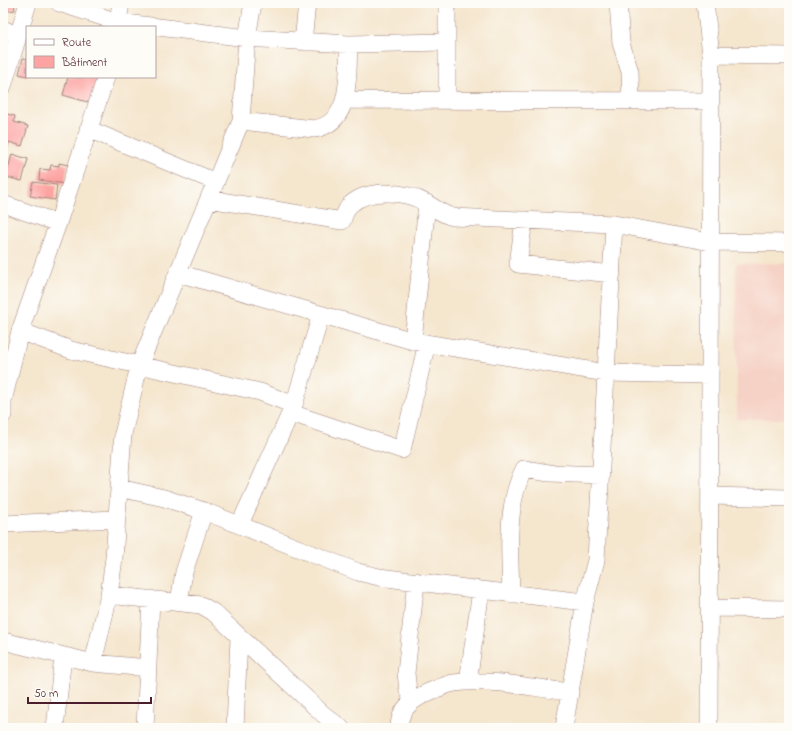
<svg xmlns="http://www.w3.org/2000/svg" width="792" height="731" font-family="'Indie Flower',sans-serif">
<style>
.built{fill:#f6d1c5}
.building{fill:#fda3a2}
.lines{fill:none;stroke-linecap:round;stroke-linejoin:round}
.minor-casing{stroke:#a0827c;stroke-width:18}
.minor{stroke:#fff;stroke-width:17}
</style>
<rect width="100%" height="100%" fill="#fdfcf7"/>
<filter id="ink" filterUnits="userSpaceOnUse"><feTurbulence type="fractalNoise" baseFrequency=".025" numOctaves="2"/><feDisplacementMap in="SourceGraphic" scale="8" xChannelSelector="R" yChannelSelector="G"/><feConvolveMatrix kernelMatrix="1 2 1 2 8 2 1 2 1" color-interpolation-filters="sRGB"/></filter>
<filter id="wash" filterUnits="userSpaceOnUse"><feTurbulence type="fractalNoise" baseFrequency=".012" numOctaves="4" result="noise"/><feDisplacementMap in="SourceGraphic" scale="16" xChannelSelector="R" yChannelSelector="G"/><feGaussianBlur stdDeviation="0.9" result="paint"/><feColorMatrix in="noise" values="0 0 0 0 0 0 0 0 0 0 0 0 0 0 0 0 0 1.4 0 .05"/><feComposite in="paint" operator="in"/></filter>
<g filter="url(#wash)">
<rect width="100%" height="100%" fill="#f5e6ce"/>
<path class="built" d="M789,263V419H737L736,264Z"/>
<g id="blocks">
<path class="building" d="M3,3H14L15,10L3,12Z
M23,58L27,59V76L19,74Z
M68,77L98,78L91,103L63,95Z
M3,113L15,116L14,122L28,126L22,146L9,142L7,151L3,149Z
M12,154L28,159L22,181L6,177Z
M59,163L68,165L65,184L39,180L40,169L50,170L51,165L59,166Z
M33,182L57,185L55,200L30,196Z"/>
</g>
</g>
<g filter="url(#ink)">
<use href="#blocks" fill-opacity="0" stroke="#a0827c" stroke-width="1"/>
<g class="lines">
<defs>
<path id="minor" d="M59,3L118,22L247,38L349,44L447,42
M618,3L621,43L630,72L631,101
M705,3L711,55L709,728
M117,27L121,3
M3,29L18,36
M303,42L307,3
M711,55L789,56
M3,86L28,3
M345,100L711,101
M447,101V3
M241,121L314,129C353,123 347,74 349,44
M88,129L216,182
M209,199L342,221C344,216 346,209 350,205C368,188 406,191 426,203C436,208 441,214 453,217L614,224L710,242L789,243
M3,204L58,223
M524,220L518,264L612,274
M178,273L413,341L606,373L710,375
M20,331L71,350L260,392L294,405
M413,341L427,203
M291,413L402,450L427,343
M3,415V401L20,331L58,223L106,77
M119,488L164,498L204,511L358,572L379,577L481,590L585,602
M710,496L789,498
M3,524L116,519
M240,524L294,405L321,315
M511,594C510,553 505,506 524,469L549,473L601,475
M109,595L201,605L213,612L323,714L341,728
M179,602L184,572L204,511
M709,608L789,609
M3,641L93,663L148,668
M93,663L109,595L114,558L123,434L139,366L241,121L247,38L253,3
M468,682L481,590
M413,700L408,691L406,673L416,581
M55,728L63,656
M145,728L151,599
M235,728L239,638
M399,728C399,706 418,696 436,689C442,687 448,684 454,683C491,678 532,688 570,692
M564,728L585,602L596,560L614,224"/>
</defs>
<use href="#minor" class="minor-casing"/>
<use href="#minor" class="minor"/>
</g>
</g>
<rect width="792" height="731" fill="none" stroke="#fdfcf7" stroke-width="16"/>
<rect x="26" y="26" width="130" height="52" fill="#fdfcf7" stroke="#b5a4a5"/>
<rect x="34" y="39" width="20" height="6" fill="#ffffff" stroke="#b5a4a5"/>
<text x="62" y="46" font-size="12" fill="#4a1f2b">Route</text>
<rect x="34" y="56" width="20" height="12" fill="#fda3a2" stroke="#b5a4a5"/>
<text x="62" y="66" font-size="12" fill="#4a1f2b">Bâtiment</text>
<path d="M28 697v6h123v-6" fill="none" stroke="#4a1f2b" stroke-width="2"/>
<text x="34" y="697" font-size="12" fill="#4a1f2b" stroke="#fdfcf7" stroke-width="3" paint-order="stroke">50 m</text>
</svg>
